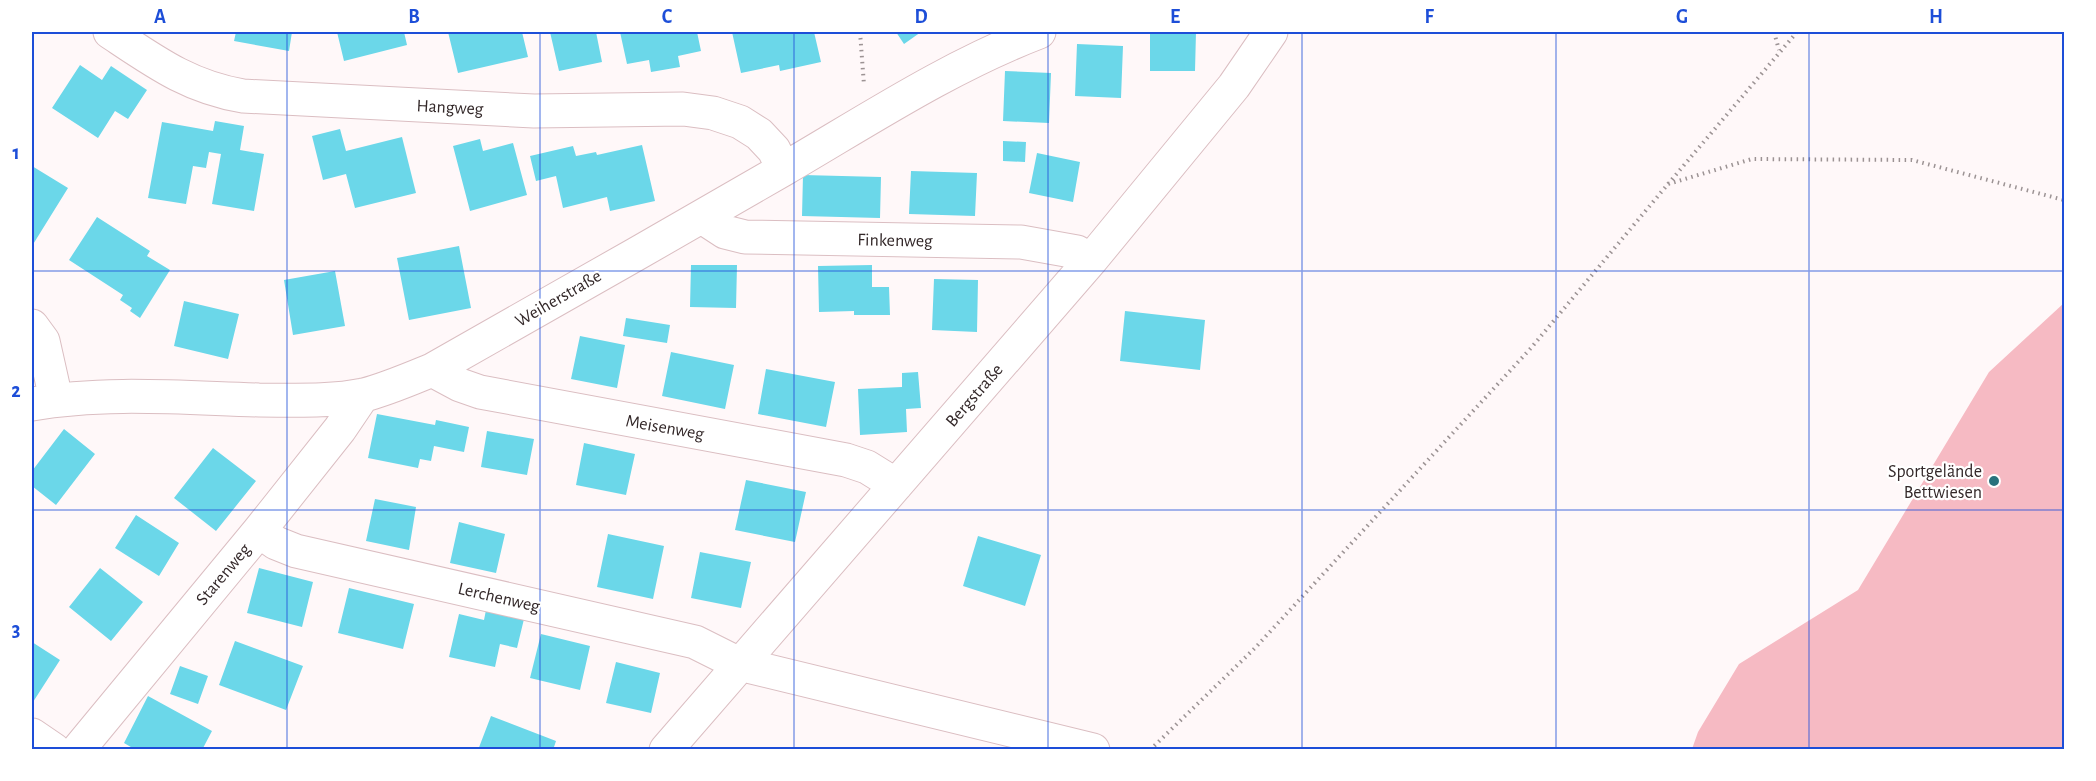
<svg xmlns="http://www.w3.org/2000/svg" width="2096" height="781" font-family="'Alegreya Sans',sans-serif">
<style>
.green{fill:#f6bac3}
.building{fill:#6bd7e9}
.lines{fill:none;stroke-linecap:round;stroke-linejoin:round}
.minor-casing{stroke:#dbbec2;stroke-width:35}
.path{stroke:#9c9394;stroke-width:4;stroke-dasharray:1.5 4.5;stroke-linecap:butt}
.minor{stroke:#fff;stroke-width:33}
.grid{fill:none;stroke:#1d4ed8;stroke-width:1.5;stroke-opacity:0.55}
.poi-dot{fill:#29717c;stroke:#fff;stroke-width:2}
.labels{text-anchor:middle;stroke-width:4.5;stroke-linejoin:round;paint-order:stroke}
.street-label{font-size:18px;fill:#332829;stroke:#fff}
.poi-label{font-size:18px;fill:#332829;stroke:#fff;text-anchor:end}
.neatline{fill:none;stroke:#1d4ed8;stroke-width:2}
.grid-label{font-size:20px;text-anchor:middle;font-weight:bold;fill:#1d4ed8}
</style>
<rect width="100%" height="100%" fill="#fff8f9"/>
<path class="green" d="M2064,303V749H1692L1698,732L1739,664L1858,590L1989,372Z"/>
<path class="building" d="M236,32H292L289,51L234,41Z
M337,32H404L407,45L344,61Z
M448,32H522L528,57L458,73Z
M550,32H596L602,62L559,71Z
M620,32H697L701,51L678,56L680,67L651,72L649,60L627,64Z
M732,32H814L821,62L780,71L779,65L741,73Z
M896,32H921L904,44Z
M1150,32H1196L1195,71H1150Z
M1077,44L1123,46L1121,98L1075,96Z
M80,65L102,80L111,66L147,90L128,119L115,111L98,138L52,108Z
M1005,71L1051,73L1049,123L1003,121Z
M215,121L244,126L240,150L264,154L254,211L212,204L221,154L209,152L206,168L193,166L186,204L148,198L162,122L213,131Z
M340,129L346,151L402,137L416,193L355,208L346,174L323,180L312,136Z
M480,139L483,151L513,143L527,195L470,211L453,146Z
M1003,141L1026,142L1025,162L1003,161Z
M642,145L655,201L610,211L607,197L563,208L556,176L536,181L530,156L573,146L576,156L596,152L597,155Z
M1037,153L1080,162L1073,202L1029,193Z
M32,166L68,188L32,246Z
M911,171L977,173L975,216L909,214Z
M803,175L881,177L880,218L802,216Z
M97,217L150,251L147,256L170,270L140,318L130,311L132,308L120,300L123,295L69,260Z
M459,246L471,308L409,320L397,258Z
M691,265H737L736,308L690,307Z
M872,265V287H889L890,315H854V311L819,312L818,266Z
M335,271L345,326L293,335L284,280Z
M934,279L978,280L977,332L932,330Z
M184,301L239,314L228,359L174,346Z
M1125,311L1205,320L1200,370L1120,361Z
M626,318L670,325L667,343L623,336Z
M580,336L625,345L617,388L571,379Z
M671,352L734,365L725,409L662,396Z
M766,369L835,382L826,427L758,414Z
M918,372L921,408L906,409L907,432L860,435L858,389L902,387V373Z
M377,414L435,425L436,420L469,427L464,452L434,446L431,461L420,459L418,468L368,458Z
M64,429L95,454L56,505L32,486V471Z
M487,431L534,439L527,475L481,467Z
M584,443L635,454L626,495L576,485Z
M213,448L256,481L216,531L174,498Z
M746,480L806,492L795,542L735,530Z
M375,499L416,507L409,550L366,541Z
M136,515L179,543L159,576L115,548Z
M459,522L505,534L496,573L450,563Z
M608,534L664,546L653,599L597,587Z
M978,536L1041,555L1025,606L963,586Z
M700,552L751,562L741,608L691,598Z
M100,568L143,602L111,641L69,607Z
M259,568L313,582L302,627L247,613Z
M349,588L414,604L403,649L338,633Z
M486,610L524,619L517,648L500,644L495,667L449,657L459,614L484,620Z
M541,634L590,646L580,690L530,678Z
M235,641L303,666L286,710L219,685Z
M32,642L60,660L33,702L32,700Z
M616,662L660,673L651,713L606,703Z
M180,666L208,676L198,704L170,694Z
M148,696L212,731L202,750H136L124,743Z
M491,716L556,741L553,750H478Z"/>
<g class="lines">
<defs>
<path id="minor" d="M110,32C155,62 189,87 243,96L534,111L683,109L713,113L740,122L759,134L774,150L783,169
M702,217L725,232L745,237L1021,242L1077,252L1091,260
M32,326L43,341L56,399
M432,370L460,385L480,392L846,460L867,467L896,485
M32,404C104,391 186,398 259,400C294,400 330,402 364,395C387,389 410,379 432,370C550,303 667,237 784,169C868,120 948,67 1039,32
M259,531L276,543L296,551L695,642L739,664L1093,750
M32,735L54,750
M78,750L259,531L340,429L363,395
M666,750L1091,260L1234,86L1271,32"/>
</defs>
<use href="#minor" class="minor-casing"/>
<path class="path" d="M860,32L864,85
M1774,32L1779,50
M1668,184L1797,32
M1150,750L1255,648L1531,348L1668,184L1752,159L1912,160L2064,200"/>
<use href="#minor" class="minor"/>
</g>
<path class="grid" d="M287,32V750M540,32V750M794,32V750M1048,32V750M1302,32V750M1556,32V750M1809,32V750M32,271H2064M32,510H2064"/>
<circle class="poi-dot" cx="1994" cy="481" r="6"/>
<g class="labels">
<g class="street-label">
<text transform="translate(450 107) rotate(3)" y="6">Hangweg</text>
<text transform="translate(895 240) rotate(1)" y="6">Finkenweg</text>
<text transform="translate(558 298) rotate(-30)" y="6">Weiherstraße</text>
<text transform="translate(974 395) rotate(-49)" y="6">Bergstraße</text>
<text transform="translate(665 427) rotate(10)" y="6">Meisenweg</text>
<text transform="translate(223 574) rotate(-50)" y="6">Starenweg</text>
<text transform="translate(499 597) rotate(13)" y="6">Lerchenweg</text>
</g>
<g class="poi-label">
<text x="1982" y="477">Sportgelände<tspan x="1982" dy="21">Bettwiesen</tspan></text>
</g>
</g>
<rect width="2096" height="781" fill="none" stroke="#ffffff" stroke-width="66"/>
<rect x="33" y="33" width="2030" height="715" class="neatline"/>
<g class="grid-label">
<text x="160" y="23">A</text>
<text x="414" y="23">B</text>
<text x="667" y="23">C</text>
<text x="921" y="23">D</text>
<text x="1175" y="23">E</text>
<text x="1429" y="23">F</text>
<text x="1682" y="23">G</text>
<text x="1936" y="23">H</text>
<text x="16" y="159">1</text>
<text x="16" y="397">2</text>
<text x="16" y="636">3</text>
</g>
</svg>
